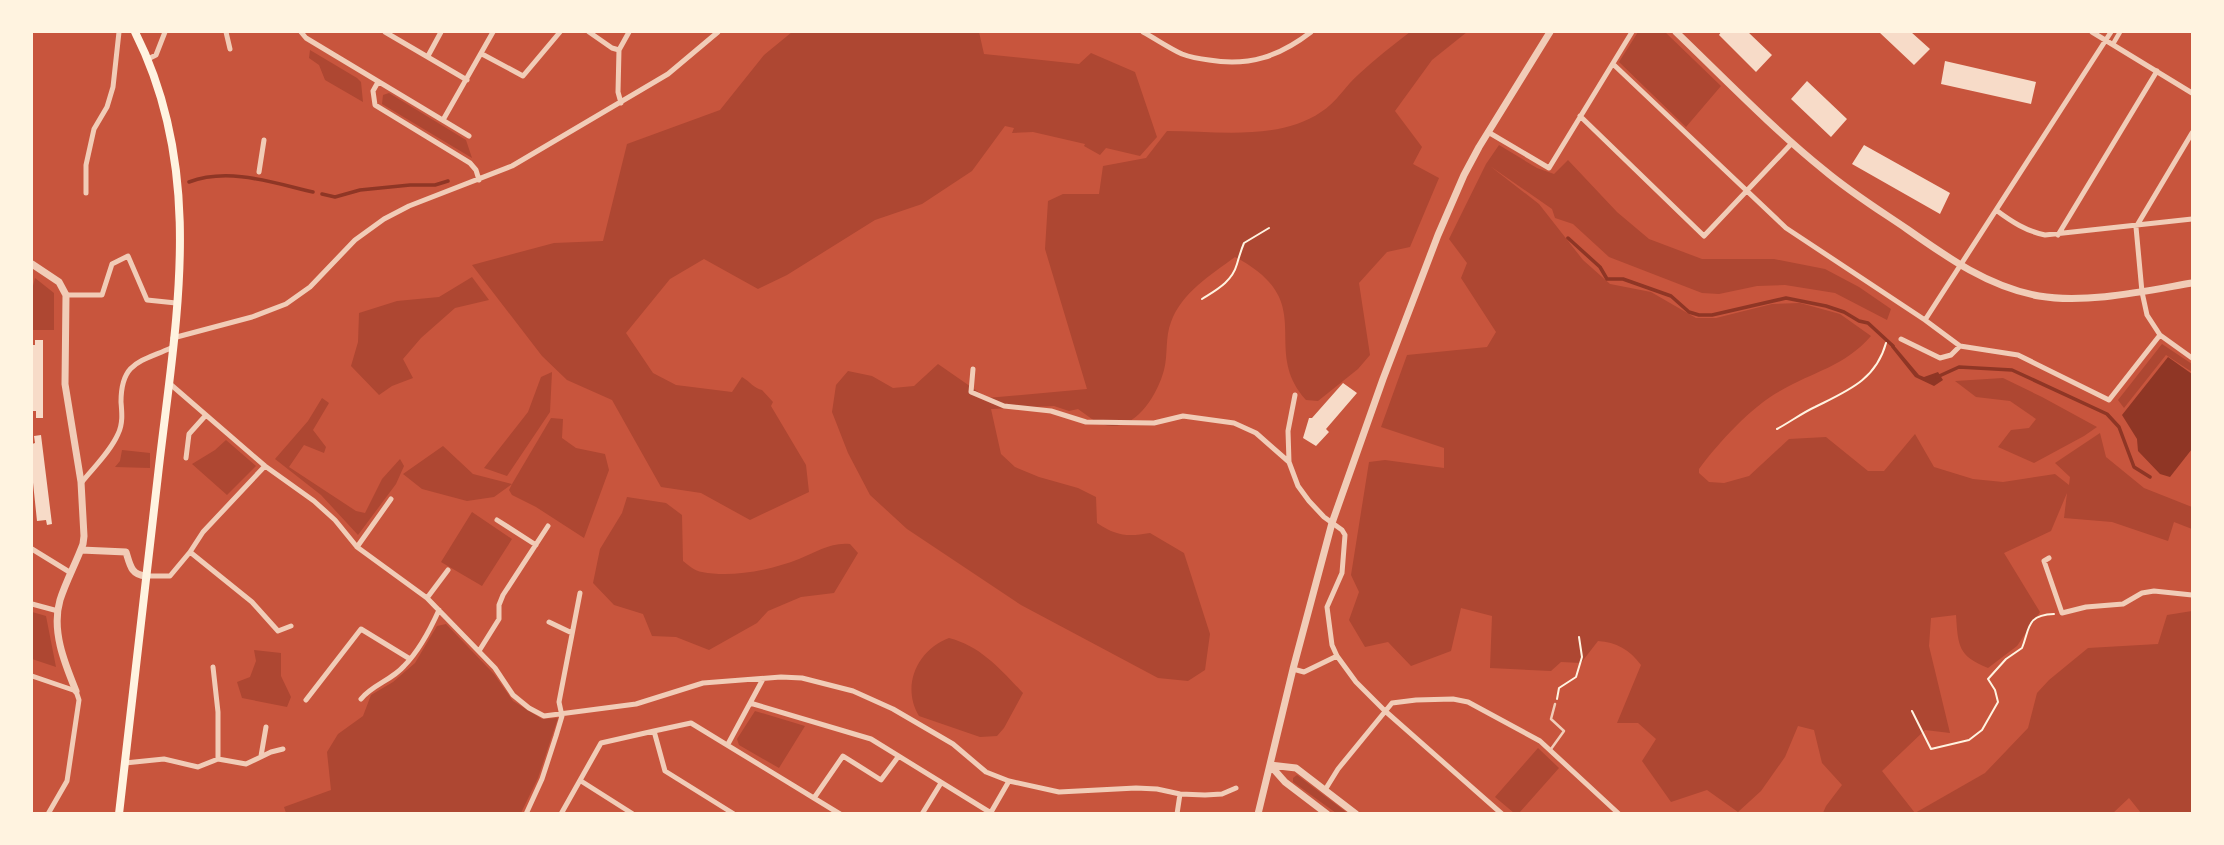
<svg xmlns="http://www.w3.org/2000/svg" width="2224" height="845" font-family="'Sofia Sans Condensed',sans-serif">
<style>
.green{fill:#ae4732}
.water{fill:#8f3625}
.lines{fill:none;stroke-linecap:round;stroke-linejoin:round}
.stream{stroke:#8f3625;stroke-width:3.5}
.building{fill:#f7dbc8}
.path{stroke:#fff3e0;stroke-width:2}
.service{stroke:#f1ccb7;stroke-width:2.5}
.pedestrian{stroke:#f1ccb7;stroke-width:4.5}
.minor{stroke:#f1ccb7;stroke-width:5}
.tertiary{stroke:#f1ccb7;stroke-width:7}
.secondary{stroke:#fff3e0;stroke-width:8}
</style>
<rect width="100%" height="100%" fill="#c8553d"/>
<path class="green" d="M792,32H979L984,54L1079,64L1091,53L1135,72L1157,137L1140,156L1106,148L1100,155L1084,146L1085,144L1033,132L1012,133L1014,128L1005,126L972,171L922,204L875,220L787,275L758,289L704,259L670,279L626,333L653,373L676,385L732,392L742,377C749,381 755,389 762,390L773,402L771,406L806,465L809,492L750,520L701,493L661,487L612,400L567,380L542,356L472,265L554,243L603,241L627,144L720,110L764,55Z
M1410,32H1467L1432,60L1395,111L1422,147L1413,164L1439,178L1410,247L1387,252L1359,283L1370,355L1358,369L1318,401L1306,400C1259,348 1321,302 1235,257C1211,275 1182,292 1171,322C1165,337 1168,355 1164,370C1158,393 1138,427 1112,426C1099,426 1088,416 1078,409L1069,411L1054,406L991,409L1001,454L1015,467L1039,477L1078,488L1096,497L1097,523C1116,536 1128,537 1150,533L1184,553L1210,634L1205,670L1188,681L1158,678L1021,605L907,529L870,495L848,453L832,412L836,385L848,371L872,376L893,388L914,386L938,364L987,398L1087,389L1045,249L1048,201L1063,194H1099L1103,166L1146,158L1167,131C1216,131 1279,141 1321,112C1336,103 1346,85 1359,74C1375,59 1393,45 1410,32Z
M1638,32H1665L1721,86L1686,127L1619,62Z
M310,50L357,78L361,82L363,102L325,80L319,65L309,58Z
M389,93L466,140L472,158L382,104L383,95Z
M1499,145L1537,168L1554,174L1568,160L1617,212L1649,239L1702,259H1774L1825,269L1859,287L1891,309L1887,320L1835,293L1785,285L1757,286L1719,294L1702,293L1609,257L1573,224L1555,218L1552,209L1490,166L1539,204L1583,260L1610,284L1651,292L1696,318H1716L1772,304L1800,303L1840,314L1871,336C1844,367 1814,371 1780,391C1750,408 1720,441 1699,469V473L1709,482L1724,483L1749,476L1789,439L1826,437L1868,471H1884L1915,434L1934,467L1973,479L2003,482L2055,474L2069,485L2070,477L2055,463L2100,433L2106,457L2144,488L2192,507V529L2174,522L2168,541L2112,522L2064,518L2067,493L2051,531L2004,553L2040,612L2017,646L1988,668C1958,656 1958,646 1956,615L1931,618L1929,646L1950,733L1925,730L1882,771L1915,813L1985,773L2028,728L2037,693L2049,680L2088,648L2158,644L2167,615L2192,611V813H2141L2129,798L2113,813H1823L1826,806L1842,785L1822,763L1814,730L1798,726L1785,757L1761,791L1738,812L1707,790L1671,802L1642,761L1656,739L1638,723H1617L1641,665C1630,650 1616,642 1598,641L1581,663L1561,662L1551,671L1490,668L1492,616L1461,608L1451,651L1411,666L1388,642L1365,647L1349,620L1359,592L1351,575L1369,462L1385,460L1444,468V448L1381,427L1407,355L1487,347L1496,332L1461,278L1467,263L1449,239L1486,164Z
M472,277L489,300L455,308L421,338L403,359L413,378L392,386L379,395L351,366L358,342L359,313L397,301L439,297Z
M35,278L54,293V330H32V290Z
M2162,344L2192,364V372L2166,355L2124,408L2118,400Z
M552,372L550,412L507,476L484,468L528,412L541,377Z
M2003,378L2042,397L2097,427L2084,436L2034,463L1998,447L2011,430L2029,428L2036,419L2010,401L1976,397L1955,381Z
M322,398L329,403L313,430L326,447L324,453L304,445L289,467L356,511L365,513L382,479L400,459L404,466L396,484L358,535L321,495L275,459L308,421Z
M551,418L563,419L562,438L576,448L605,454L609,470L584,538L536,507L512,495L509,490L512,484L494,497L467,501L422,489L403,474L443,446L473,474L512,484Z
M226,440L256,466L227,495L192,464L215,450Z
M122,450L150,453V468L115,467L120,461Z
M627,497L666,503L682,515L683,561C688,565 695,571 702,572C732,578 771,570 799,559C816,552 831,542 850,544L858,553L834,593L801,597L768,611L757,623L709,650L676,637L652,636L643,614L614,605L593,583L600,549L622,513Z
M472,512L512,539L482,586L441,562Z
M32,612L46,616L56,667L32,659Z
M446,624L494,674L513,701L542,719L558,718L538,778L521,813H286L284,807L331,790L327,752L338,734L363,716L371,695L393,682L415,663L437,626Z
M949,638C981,646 1001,670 1023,693L1004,728L997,736L980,737L919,716C901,686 917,650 949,638Z
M254,650L281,653V676L291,697L287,707L242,698L237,682L250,677L256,661Z
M755,711L805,726L779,768L739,745L737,739Z
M1538,748L1559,768L1519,813H1514L1495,797Z
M1297,775L1346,812L1347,813H1336L1293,782V778Z"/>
<path class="water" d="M1892,343L1919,375L1924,377L1938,372L1943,380L1934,386L1915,377L1891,347Z
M2168,357L2192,374V449L2170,477L2160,474L2138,451L2137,439L2122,415Z"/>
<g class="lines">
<path class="stream" d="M189,182C229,167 274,183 313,192
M322,194L335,197L360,190L410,185H435L448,181
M1568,238L1600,267L1607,279H1623L1671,296L1689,312L1699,315H1712L1786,298L1826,306L1844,312L1859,321L1868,323L1893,346
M1937,377L1959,367L2012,370L2107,414L2119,427L2134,467L2150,477"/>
</g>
<path class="building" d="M1721,32H1748L1772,55L1756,72L1719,35Z
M1879,32H1911L1930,49L1914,65Z
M1945,61L2036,82L2031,104L1941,84Z
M1807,81L1847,119L1831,137L1791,99Z
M1864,145L1950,193L1940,214L1852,164Z
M35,340H43V418H36V411H32V345H35Z
M1343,383L1357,393L1326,429L1329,432L1316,446L1303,438L1309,418H1312Z
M41,435L52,524L47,525L46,520L37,521L32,473V444L35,443L34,436Z"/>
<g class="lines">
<path class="path" d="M1202,299C1216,290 1232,282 1237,264C1239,257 1241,250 1244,243L1269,228
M1777,429C1790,422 1802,413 1815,407C1847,391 1876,380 1886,343
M1557,699L1559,688L1576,677L1582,657L1579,637
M1912,711L1931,749L1969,740L1982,730L1998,702L1995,690L1988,679L2006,659L2022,648C2030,628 2026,615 2054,614"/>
<path class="service" d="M1551,749L1564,731L1551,719L1555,704"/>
<path class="pedestrian" d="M2113,44L2120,32"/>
<path class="minor" d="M226,32L230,49
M301,32L306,38L469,136
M385,32L467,80
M589,32L612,48L619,50
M1143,32C1156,39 1169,48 1182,54C1190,57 1200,59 1209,60C1249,67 1280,56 1311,32
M2092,32L2192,93
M482,54L523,76L560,32
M428,56L441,32
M148,59L156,55L165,32
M1613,64L1786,228L1925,320L1960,346L2018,355L2109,400L2160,335
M378,82L373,91L375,105L470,163L476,170L479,180
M621,103L618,92L619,50L629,32
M1580,116L1704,236L1792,143
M443,120L493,32
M1488,132L1549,168L1632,32
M2192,133L2136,227L2142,292L2147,315L2160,335L2192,358
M259,172L264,140
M86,193V165L94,129L107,107L113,87L119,32
M1996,210C2012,222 2026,231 2045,235L2192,219
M2058,235L2157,71
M66,295H102L112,264L128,256L147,300L176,303
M1925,320L2111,32
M173,338L252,317L286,304L310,287L355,240L384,219L409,206L512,166L668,74L718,32
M1901,339L1940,358L1951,355L1960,346
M973,369L971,392L1004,406L1051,411L1086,422L1154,423L1183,416L1234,423L1256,433L1289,462L1298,486L1309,501L1324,517L1342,530L1345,535L1342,573L1327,607L1332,645L1337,656L1356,682L1384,710L1502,814
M169,383L265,466L314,501L335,520L357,547L427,598L495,668L513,695L529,708L544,716L636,704L703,683L781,677L802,678L853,691L893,709L953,744L986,772L1009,781L1059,792L1136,788L1157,789L1180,794L1205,795L1222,794L1236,788
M186,458L189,434L206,415
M1289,462L1288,431L1295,395
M82,482C94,467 110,452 118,434C123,424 122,413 121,402C121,362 140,362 171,348
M497,520L536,545
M357,547L391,499
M32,549L71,573
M190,552L252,602L278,631L291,626
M2049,558L2044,561L2062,613L2086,607L2123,604L2142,593L2154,591L2192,595
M146,576H170L190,552L203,532L265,466
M427,598L448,570
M32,604L58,611
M549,622L572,633
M479,651L499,619V605L503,595L548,526
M213,667L218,712V759
M1293,669L1304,672L1337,656
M32,676L76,691L79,700L67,781L48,814
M361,699C372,685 392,680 404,666C419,651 430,630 439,610
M306,700L361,629L410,659
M750,703L871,739L991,813
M654,731L691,723L840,814
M728,744L763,679
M261,756L266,727
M125,763L164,759L198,767L218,759L246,764L271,752L283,749
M581,781L633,814
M1325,790L1338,769L1392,703L1416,700L1453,699L1468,702L1540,741L1619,814
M814,798L843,756L881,780L898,757
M526,814L542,779L556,736L562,716L559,702L580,593
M561,814L601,743L654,731L665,771L734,814
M922,814L941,783
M990,814L1009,781
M1177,814L1180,794"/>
<path class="tertiary" d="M1676,32C1724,78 1772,128 1824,170C1850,192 1879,210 1907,229C1948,258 1989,287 2039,296C2086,304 2145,291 2192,283
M32,264L59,282L66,295L65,384L81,482L84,536L83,544C76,563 66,581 60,600C51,631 65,664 76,691
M81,550L126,552C130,565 131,575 146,576
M1270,765L1296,768L1356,814
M1270,765L1285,782L1327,814
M1258,814L1293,669L1332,523L1383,379L1438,235L1464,175L1479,147L1550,32"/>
<path class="secondary" d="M119,814C132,701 145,588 158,475C175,324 207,175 135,32"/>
</g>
<rect width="2224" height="845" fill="none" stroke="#fff3e0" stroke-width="66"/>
</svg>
